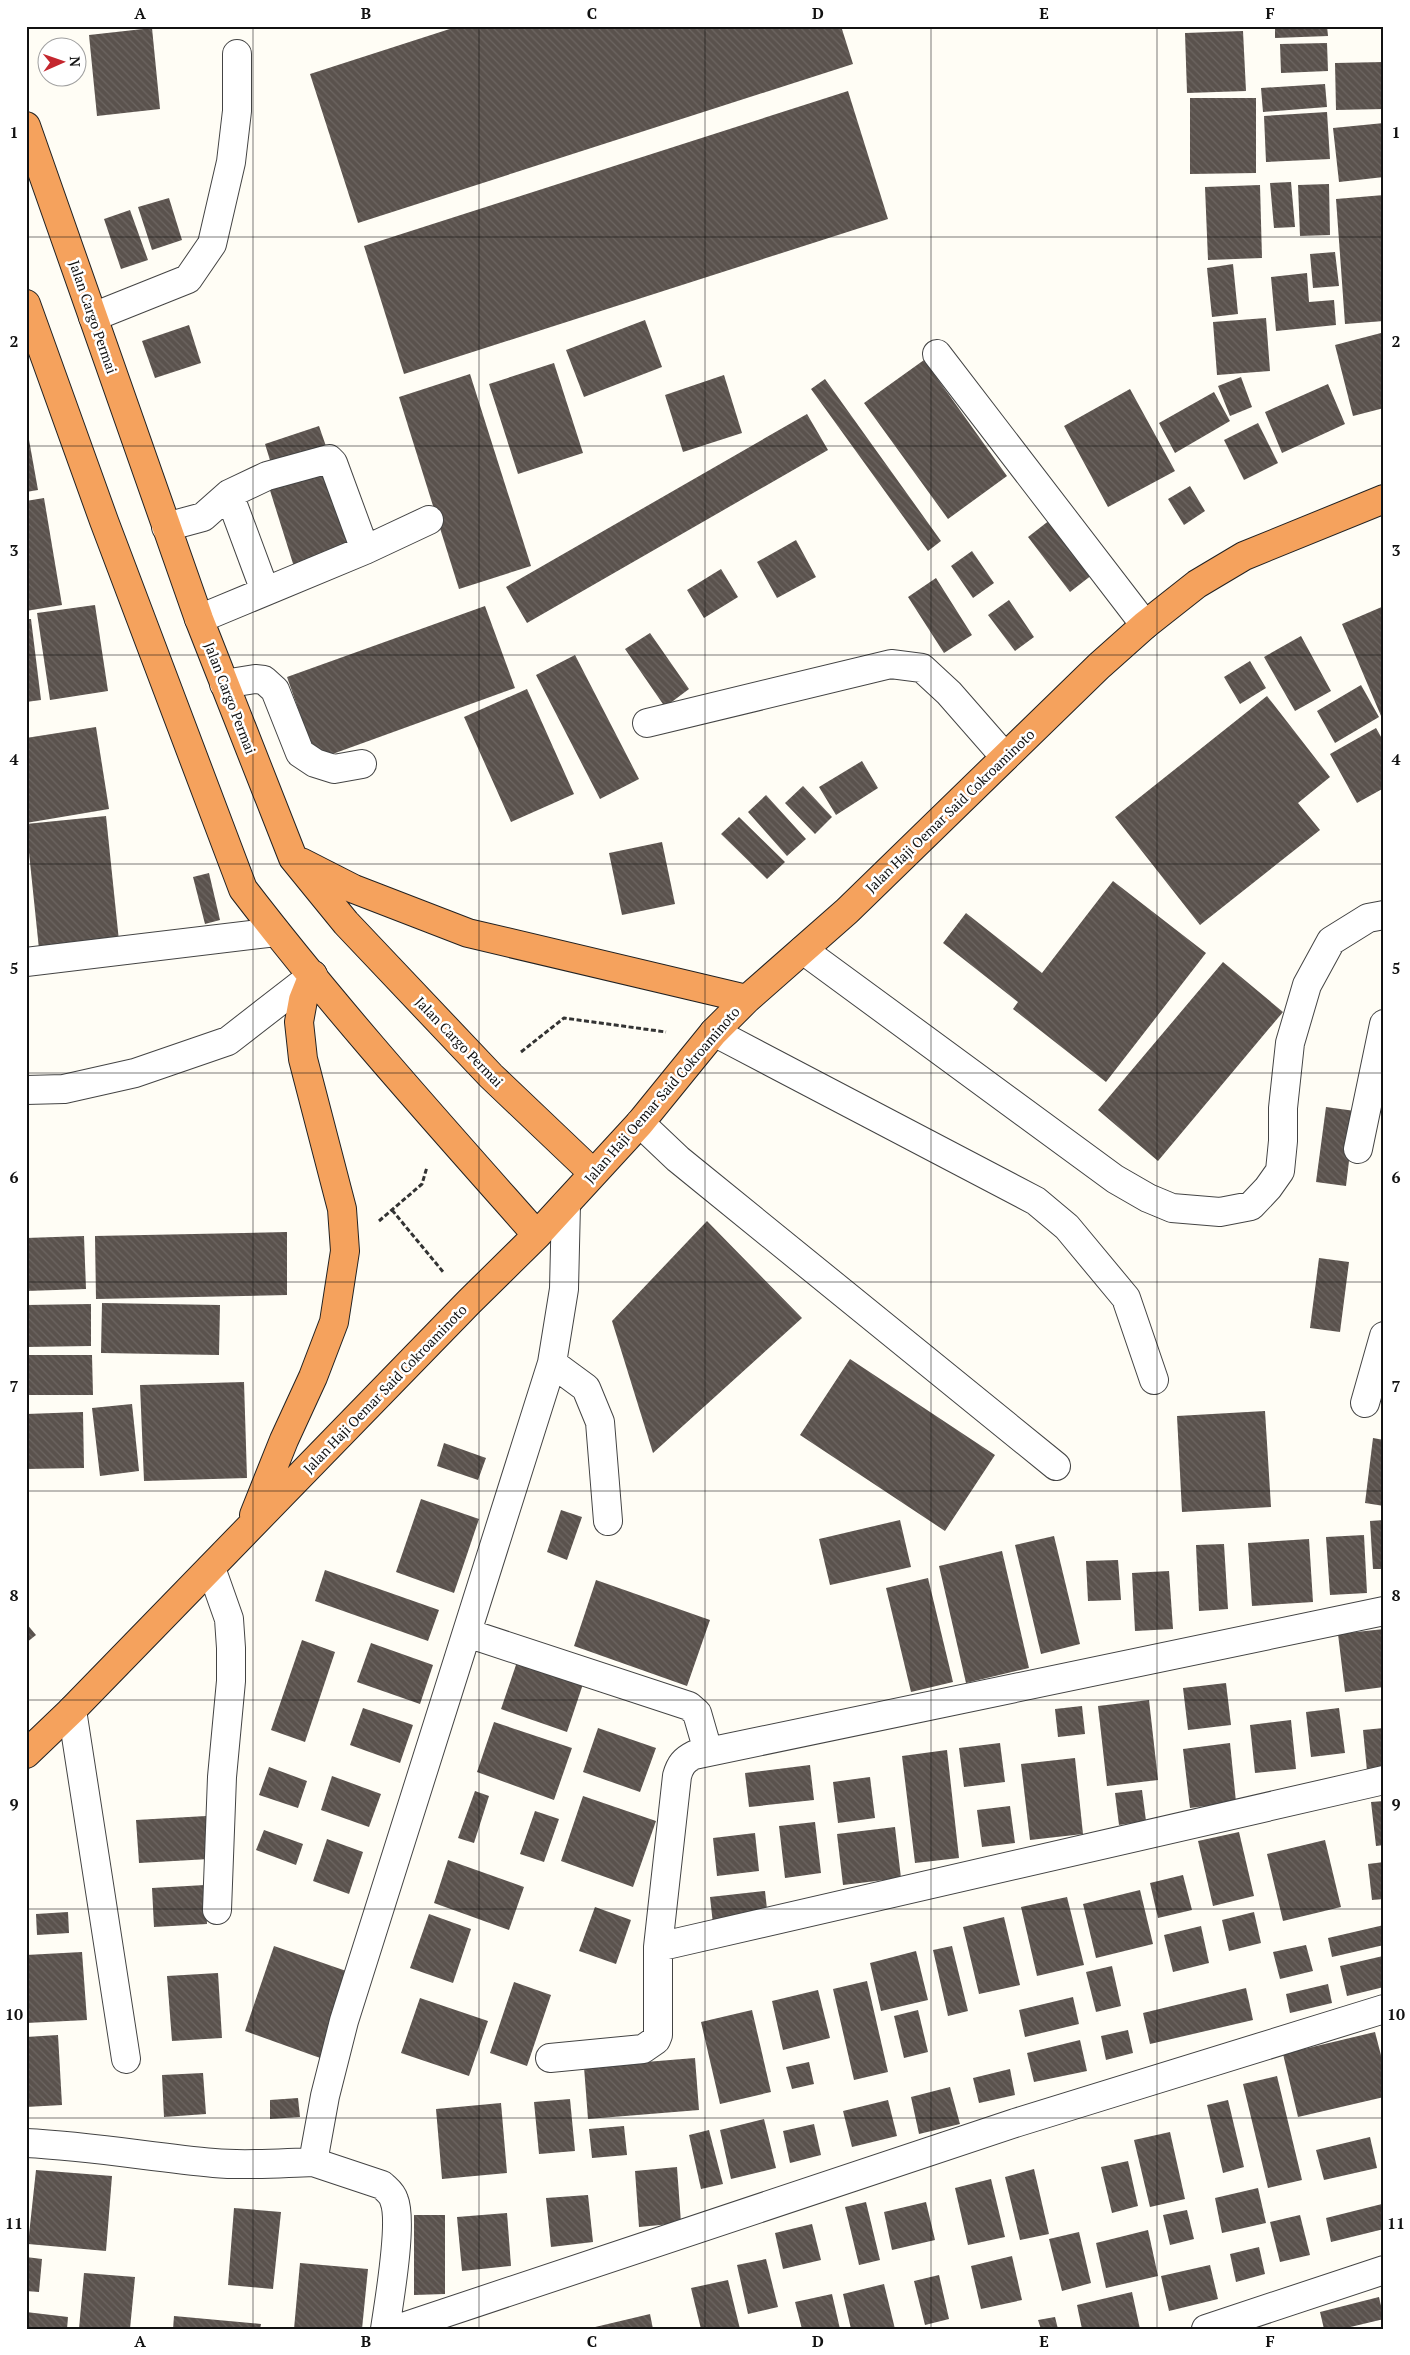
<svg xmlns="http://www.w3.org/2000/svg" width="1410" height="2355" font-family="'PT Serif',serif">
<style>
.building{fill:url(#building-back-hatch)}
.lines{fill:none;stroke-linecap:round;stroke-linejoin:round}
.minor-casing{stroke:#444;stroke-width:30}
.highway-casing{stroke:#222;stroke-width:30}
.path{stroke:#333;stroke-width:3;stroke-dasharray:5 2.5;stroke-linecap:butt}
.minor{stroke:#fff;stroke-width:28}
.highway{stroke:#f5a25d;stroke-width:28}
.grid{fill:none;stroke:#111;stroke-width:1;stroke-opacity:0.55}
.labels{text-anchor:middle;stroke-width:5;stroke-linejoin:round;paint-order:stroke}
.street-label{font-size:14px;fill:#111;stroke:#fff}
.neatline{fill:none;stroke:#111;stroke-width:2}
.grid-label{font-size:16px;text-anchor:middle;font-weight:bold;fill:#111}
</style>
<defs>
<pattern id="building-back-hatch" width="6" height="6" patternUnits="userSpaceOnUse" patternTransform="scale(1.25)"><rect width="6" height="6" fill="#5a524d"/><path d="M-1 5l2 2M0 0l6 6M5-1l2 2" fill="none" stroke="#6d6662"/></pattern>
</defs>
<rect width="100%" height="100%" fill="#fffdf5"/>
<path class="building" d="M459,26H841L853,64L358,223L310,74Z
M1275,26H1327L1328,36L1275,38Z
M152,28L160,109L97,116L89,35Z
M1243,31L1246,91L1187,93L1185,33Z
M1327,43L1328,71L1281,73L1280,44Z
M1384,62V109L1336,110L1335,63Z
M1325,84L1327,107L1263,112L1261,88Z
M848,91L888,219L404,374L364,246Z
M1190,98H1256V173L1190,174Z
M1327,112L1330,159L1266,162L1264,116Z
M1384,123V177L1339,182L1333,128Z
M1291,182L1295,227L1274,228L1270,183Z
M1329,184L1330,235L1300,236L1298,185Z
M1260,185L1262,258L1208,260L1205,187Z
M1384,195V321L1345,324L1336,199Z
M169,198L182,240L152,250L138,207Z
M130,210L148,260L121,269L104,219Z
M1335,252L1339,286L1313,288L1310,254Z
M1233,264L1238,314L1212,317L1207,268Z
M1307,273L1309,302L1334,300L1336,325L1276,331L1271,277Z
M1266,318L1270,371L1217,375L1213,322Z
M645,320L662,367L584,397L566,350Z
M189,325L201,363L155,378L142,341Z
M1381,333L1384,345V408L1353,416L1335,345Z
M924,360L1007,476L948,519L864,403Z
M554,363L583,453L518,474L489,384Z
M470,374L531,566L459,589L399,397Z
M724,375L742,433L683,452L665,395Z
M1241,377L1252,407L1230,416L1218,386Z
M825,379L941,541L928,551L811,389Z
M1328,384L1345,424L1282,453L1265,412Z
M1130,389L1175,471L1108,507L1064,426Z
M1214,392L1230,421L1175,453L1159,423Z
M807,414L828,450L527,623L506,587Z
M26,423L38,490L26,492Z
M1258,423L1278,463L1244,480L1224,440Z
M319,426L328,452L273,470L265,444Z
M329,464L356,551L295,570L268,484Z
M1190,486L1205,511L1184,525L1168,499Z
M44,498L62,605L26,611V501Z
M1055,516L1097,571L1070,592L1028,537Z
M796,540L816,577L777,598L757,562Z
M972,551L994,583L973,598L951,566Z
M721,569L738,597L704,618L687,590Z
M936,578L972,635L944,653L908,597Z
M1009,600L1034,637L1015,651L988,615Z
M95,605L108,691L50,700L37,613Z
M485,606L515,688L316,760L287,677Z
M1384,606V723L1342,624Z
M26,619H31L41,700L26,702Z
M650,633L689,689L665,707L625,649Z
M1301,636L1331,691L1295,711L1264,657Z
M575,655L639,779L600,799L536,675Z
M1250,661L1266,688L1240,704L1224,677Z
M1361,685L1379,717L1335,743L1317,711Z
M527,689L574,794L511,822L464,717Z
M1267,696L1330,777L1298,803L1320,830L1200,925L1115,817Z
M96,727L109,809L26,823V738Z
M1376,728L1384,742V788L1357,803L1330,754Z
M862,761L878,788L836,815L819,787Z
M803,786L832,817L815,834L785,803Z
M766,795L806,839L787,856L748,812Z
M106,816L119,941L39,949L26,824Z
M739,817L785,862L767,879L721,834Z
M662,842L675,904L622,915L609,853Z
M209,873L220,920L205,924L193,877Z
M1113,881L1206,953L1106,1082L1013,1009L1018,1002L943,943L966,913L1042,973Z
M1223,962L1283,1012L1158,1161L1098,1110Z
M1326,1107L1355,1111L1346,1186L1316,1182Z
M707,1221L802,1318L653,1453L612,1321Z
M287,1232V1295L96,1299L95,1236Z
M84,1236L86,1289L26,1291V1238Z
M1319,1258L1349,1262L1340,1332L1310,1328Z
M102,1303L220,1305L219,1355L101,1353Z
M91,1304V1346L26,1347V1305Z
M26,1355H92L93,1395H26Z
M850,1359L995,1455L945,1531L800,1435Z
M244,1382L247,1478L144,1481L140,1385Z
M132,1404L139,1471L100,1476L92,1408Z
M1265,1411L1271,1507L1182,1512L1177,1416Z
M83,1412L84,1468L26,1469V1414Z
M1373,1438L1384,1440V1506L1365,1503Z
M444,1443L486,1458L478,1480L437,1466Z
M421,1499L479,1519L454,1593L396,1572Z
M561,1510L582,1517L567,1560L547,1552Z
M900,1520L911,1567L830,1585L819,1539Z
M1384,1520V1569H1373L1370,1521Z
M1364,1535L1367,1593L1330,1595L1326,1537Z
M1054,1536L1080,1644L1041,1654L1015,1545Z
M1309,1539L1313,1602L1252,1606L1248,1543Z
M1224,1544L1228,1609L1199,1611L1196,1545Z
M1002,1551L1029,1668L966,1683L939,1566Z
M1118,1560L1121,1600L1088,1601L1086,1561Z
M325,1570L439,1610L428,1641L315,1601Z
M1169,1571L1173,1629L1135,1631L1132,1573Z
M928,1578L953,1682L911,1692L886,1588Z
M596,1580L710,1620L687,1686L574,1646Z
M26,1623L36,1635L26,1643Z
M1384,1629V1687L1345,1692L1338,1634Z
M302,1640L335,1652L305,1742L271,1730Z
M371,1643L433,1665L420,1704L357,1682Z
M519,1656L585,1678L567,1732L501,1709Z
M1226,1683L1231,1725L1188,1730L1183,1688Z
M1149,1700L1158,1780L1107,1786L1098,1706Z
M1082,1706L1085,1734L1058,1737L1055,1709Z
M363,1708L413,1725L400,1763L350,1745Z
M1339,1708L1345,1753L1311,1757L1306,1712Z
M1291,1720L1296,1769L1255,1773L1250,1725Z
M494,1722L572,1748L554,1800L477,1772Z
M598,1728L656,1748L640,1792L583,1772Z
M1384,1728V1769L1367,1771L1363,1730Z
M1000,1743L1005,1782L964,1787L959,1748Z
M1230,1743L1236,1802L1190,1808L1183,1749Z
M947,1750L959,1858L915,1863L902,1756Z
M1075,1758L1083,1834L1030,1840L1021,1764Z
M810,1765L814,1800L749,1807L745,1773Z
M269,1767L307,1781L298,1808L259,1795Z
M332,1776L381,1794L369,1827L321,1810Z
M870,1777L875,1818L838,1823L833,1782Z
M1142,1790L1146,1821L1119,1825L1115,1793Z
M475,1791L489,1796L474,1843L458,1838Z
M583,1796L656,1821L633,1887L561,1861Z
M1384,1801V1845L1376,1846L1371,1802Z
M1010,1806L1015,1843L982,1847L977,1810Z
M535,1811L559,1819L544,1862L520,1854Z
M206,1816L209,1859L139,1863L136,1820Z
M815,1822L821,1873L785,1878L779,1826Z
M895,1827L901,1878L843,1885L837,1834Z
M264,1830L303,1844L296,1865L256,1850Z
M1239,1832L1254,1896L1213,1906L1198,1841Z
M755,1833L759,1871L717,1876L713,1838Z
M327,1839L363,1852L349,1894L313,1881Z
M1325,1840L1341,1907L1283,1921L1267,1854Z
M448,1860L524,1887L509,1930L434,1903Z
M1384,1862V1899L1372,1900L1368,1864Z
M1183,1875L1192,1910L1158,1918L1150,1883Z
M205,1885L207,1924L154,1927L152,1888Z
M1140,1890L1153,1944L1096,1958L1083,1904Z
M765,1891L768,1918L713,1924L710,1897Z
M1067,1897L1084,1965L1037,1976L1021,1907Z
M595,1907L631,1920L616,1964L579,1951Z
M68,1912L69,1933L37,1935L36,1914Z
M1254,1912L1261,1943L1229,1951L1222,1920Z
M429,1914L471,1929L453,1983L410,1968Z
M1004,1917L1020,1985L979,1994L963,1927Z
M1384,1925V1945L1332,1957L1328,1938Z
M1201,1926L1209,1963L1173,1972L1164,1935Z
M1306,1945L1313,1971L1280,1979L1273,1952Z
M274,1946L352,1973L323,2059L245,2031Z
M952,1946L968,2011L948,2016L933,1950Z
M916,1951L928,2000L881,2011L870,1963Z
M82,1952L87,2020L26,2023V1955Z
M1383,1956L1384,1987L1347,1996L1340,1966Z
M1112,1966L1121,2006L1096,2012L1086,1972Z
M218,1973L222,2038L172,2041L167,1976Z
M867,1981L888,2072L854,2080L833,1989Z
M514,1982L551,1995L527,2066L490,2053Z
M1328,1984L1332,2003L1290,2013L1286,1994Z
M1246,1988L1253,2020L1150,2044L1143,2013Z
M818,1990L830,2038L783,2050L772,2001Z
M1073,1997L1079,2024L1025,2037L1019,2010Z
M420,1998L488,2021L469,2076L401,2053Z
M752,2010L771,2092L720,2104L701,2022Z
M918,2010L928,2052L904,2058L894,2016Z
M1128,2030L1133,2053L1106,2060L1101,2036Z
M1375,2032L1384,2067V2097L1298,2117L1283,2054Z
M58,2035L62,2105L26,2107V2037Z
M1080,2040L1087,2071L1034,2082L1027,2053Z
M695,2058L699,2110L588,2119L584,2067Z
M809,2062L814,2084L792,2089L786,2067Z
M1010,2069L1015,2095L979,2103L973,2078Z
M203,2073L206,2114L164,2117L162,2075Z
M1277,2076L1302,2180L1268,2188L1243,2084Z
M950,2087L960,2124L919,2134L911,2097Z
M298,2098L300,2117L270,2119V2100Z
M570,2099L575,2151L539,2154L534,2102Z
M888,2100L897,2136L852,2147L843,2111Z
M1228,2100L1244,2167L1223,2173L1207,2105Z
M501,2103L507,2173L442,2179L436,2109Z
M764,2119L776,2168L731,2179L720,2130Z
M814,2124L821,2155L790,2163L783,2131Z
M624,2126L627,2155L592,2158L589,2129Z
M709,2130L723,2184L701,2189L689,2135Z
M1170,2132L1185,2199L1150,2207L1134,2140Z
M1370,2137L1377,2168L1324,2180L1316,2150Z
M1128,2161L1138,2206L1112,2213L1101,2167Z
M677,2167L681,2223L639,2227L635,2171Z
M1034,2169L1049,2234L1020,2240L1005,2177Z
M36,2170L112,2176L106,2251L28,2244Z
M991,2179L1005,2237L968,2245L955,2188Z
M1258,2188L1266,2223L1222,2233L1215,2198Z
M588,2195L593,2242L551,2247L546,2198Z
M866,2202L880,2260L859,2265L845,2207Z
M926,2202L935,2240L892,2250L884,2212Z
M1382,2204L1384,2229L1331,2242L1326,2218Z
M234,2208L281,2212L273,2289L228,2285Z
M1187,2210L1194,2239L1170,2245L1163,2215Z
M507,2213L511,2266L462,2271L457,2217Z
M414,2215H445V2294L414,2295Z
M1300,2215L1310,2255L1280,2262L1270,2222Z
M812,2224L821,2260L783,2269L775,2233Z
M1148,2230L1158,2276L1106,2288L1096,2243Z
M1079,2232L1091,2283L1062,2291L1049,2239Z
M1259,2247L1265,2274L1236,2282L1230,2254Z
M1012,2256L1022,2300L981,2309L971,2266Z
M26,2257L42,2259L39,2292L26,2291Z
M766,2259L778,2307L748,2314L737,2265Z
M300,2263L368,2269L362,2329H294Z
M1210,2265L1218,2299L1169,2311L1161,2276Z
M84,2273L135,2277L130,2329H79Z
M939,2275L949,2319L925,2325L914,2281Z
M728,2280L740,2329H701L691,2288Z
M884,2284L895,2329H851L843,2294Z
M1132,2292L1140,2329H1082L1077,2305Z
M832,2294L840,2329H802L795,2302Z
M1379,2297L1384,2319L1342,2329H1324L1320,2312Z
M26,2312L68,2317L67,2329H26Z
M650,2314L653,2329H591V2328Z
M174,2316L261,2324L260,2329H173Z
M1055,2317L1058,2329H1041L1038,2320Z"/>
<g class="lines">
<defs>
<path id="minor" d="M93,317L188,279L212,244L231,162L237,111V54
M937,354L1145,625
M229,494L267,476L329,459L333,463L365,550
M166,527L203,517L229,494L265,591
M199,619L365,550L429,520
M224,684L255,679L264,680L275,690L300,753L315,763L334,769L362,764
M647,723L891,664L922,668L949,693L1005,757
M803,950L1115,1179L1148,1198L1172,1208L1220,1212L1251,1206L1268,1188L1280,1171L1283,1141V1108L1290,1043L1307,985L1331,941L1368,918L1384,915
M26,962L276,932
M714,1032L1036,1201L1067,1227L1126,1298L1154,1380
M26,1090L64,1089L135,1073L228,1041L313,975
M640,1123L678,1159L1056,1466
M1358,1149L1384,1024
M552,1363L586,1388L600,1422L608,1521
M1365,1403L1384,1336
M211,1568L229,1619L231,1648V1681L222,1777L217,1910
M1384,1611L694,1755C684,1760 680,1765 677,1776L658,1947L1384,1780
M467,1633L689,1706L697,1713L708,1751
M72,1710L126,2059
M550,2058L643,2049L656,2040L658,2035V1947
M26,2143C89,2146 151,2157 214,2163C247,2166 280,2163 313,2162L325,2096L344,2021L552,1363L564,1289L566,1204
M313,2162L382,2185C387,2190 392,2193 394,2200C403,2222 389,2302 385,2329
M397,2329L1015,2123L1384,2009
M1206,2329L1384,2270"/>
<path id="highway" d="M26,126L199,619L293,858L346,923L491,1076L593,1173
M26,304L104,521L243,889C335,1009 437,1122 537,1235
M301,862L354,889L468,933L747,999
M254,1515L284,1440L313,1377L334,1322L345,1251L342,1209L303,1059L299,1022L303,1000L313,975
M26,1754L72,1710L469,1302L537,1235L640,1123L714,1032L747,999L847,911L1099,666L1145,625L1197,584L1244,556L1384,499"/>
</defs>
<use href="#minor" class="minor-casing"/>
<use href="#highway" class="highway-casing"/>
<path class="path" d="M521,1052L564,1018L666,1032
M392,1210L444,1273
M379,1221L422,1184L427,1167"/>
<use href="#minor" class="minor"/>
<use href="#highway" class="highway"/>
</g>
<path class="grid" d="M253,26V2329M479,26V2329M705,26V2329M931,26V2329M1157,26V2329M26,237H1384M26,446H1384M26,655H1384M26,864H1384M26,1073H1384M26,1282H1384M26,1491H1384M26,1700H1384M26,1909H1384M26,2118H1384"/>
<g class="labels">
<g class="street-label">
<text transform="translate(93 317) rotate(71)" y="5">Jalan Cargo Permai</text>
<text transform="translate(230 698) rotate(69)" y="5">Jalan Cargo Permai</text>
<text transform="translate(950 811) rotate(-44)" y="5">Jalan Haji Oemar Said Cokroaminoto</text>
<text transform="translate(459 1042) rotate(46)" y="5">Jalan Cargo Permai</text>
<text transform="translate(662 1095) rotate(-49)" y="5">Jalan Haji Oemar Said Cokroaminoto</text>
<text transform="translate(385 1389) rotate(-46)" y="5">Jalan Haji Oemar Said Cokroaminoto</text>
</g>
</g>
<rect width="1410" height="2355" fill="none" stroke="#ffffff" stroke-width="55"/>
<g transform="translate(62 62) rotate(88)"><circle r="24" fill="#ffffff" stroke="#a0a0a0"/>
<path d="M0-4L9 19L0 12L-9 19Z" fill="#c4262e"/>
<text y="-8" font-size="14" font-weight="bold" text-anchor="middle" fill="#111111">N</text>
</g>
<rect x="28" y="28" width="1354" height="2300" class="neatline"/>
<g class="grid-label">
<text x="140" y="19">A</text>
<text x="366" y="19">B</text>
<text x="592" y="19">C</text>
<text x="818" y="19">D</text>
<text x="1044" y="19">E</text>
<text x="1270" y="19">F</text>
<text x="14" y="138">1</text>
<text x="1396" y="138">1</text>
<text x="14" y="347">2</text>
<text x="1396" y="347">2</text>
<text x="14" y="556">3</text>
<text x="1396" y="556">3</text>
<text x="14" y="765">4</text>
<text x="1396" y="765">4</text>
<text x="14" y="974">5</text>
<text x="1396" y="974">5</text>
<text x="14" y="1183">6</text>
<text x="1396" y="1183">6</text>
<text x="14" y="1392">7</text>
<text x="1396" y="1392">7</text>
<text x="14" y="1601">8</text>
<text x="1396" y="1601">8</text>
<text x="14" y="1810">9</text>
<text x="1396" y="1810">9</text>
<text x="14" y="2020">10</text>
<text x="1396" y="2020">10</text>
<text x="14" y="2229">11</text>
<text x="1396" y="2229">11</text>
<text x="140" y="2347">A</text>
<text x="366" y="2347">B</text>
<text x="592" y="2347">C</text>
<text x="818" y="2347">D</text>
<text x="1044" y="2347">E</text>
<text x="1270" y="2347">F</text>
</g>
</svg>
